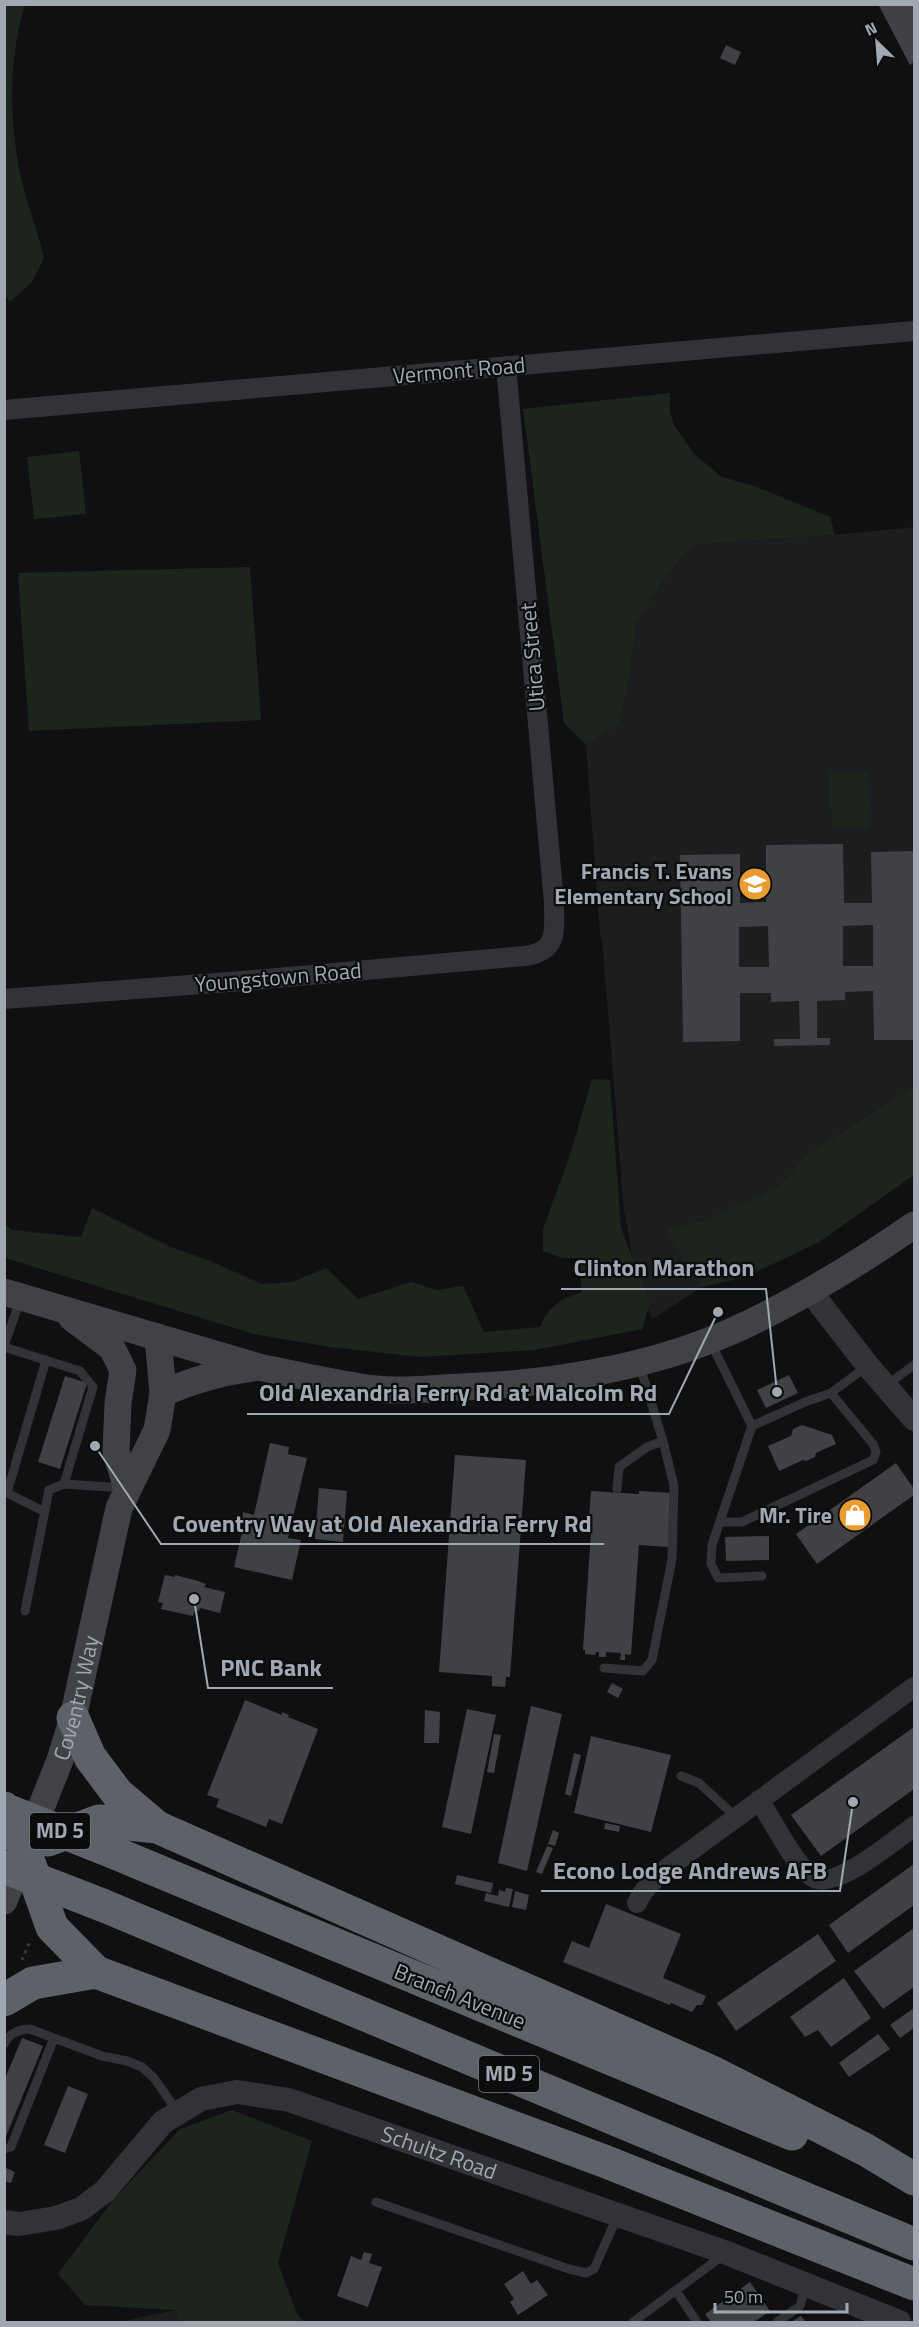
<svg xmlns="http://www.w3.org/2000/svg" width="919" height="2327" font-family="'Titillium Web',sans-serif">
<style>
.built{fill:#1c1d1f}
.green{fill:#1d241d}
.building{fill:#3f4145;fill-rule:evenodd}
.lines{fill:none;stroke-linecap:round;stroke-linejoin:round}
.path{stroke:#383a3d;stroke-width:3;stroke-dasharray:3 4.5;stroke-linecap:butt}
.service{stroke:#323337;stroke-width:9}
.minor{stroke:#323337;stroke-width:20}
.tertiary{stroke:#323337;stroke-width:24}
.secondary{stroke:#404246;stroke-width:27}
.motorway{stroke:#5e6167;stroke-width:33}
.motorway-bridge{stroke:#5e6167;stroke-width:33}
.labels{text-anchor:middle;stroke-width:4.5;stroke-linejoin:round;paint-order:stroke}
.shield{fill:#0b0c0d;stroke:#757980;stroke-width:1.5}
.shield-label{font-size:21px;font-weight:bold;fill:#a2a8b2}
.street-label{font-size:22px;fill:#a2a8b2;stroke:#0b0c0d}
.poi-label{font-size:22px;font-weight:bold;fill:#a2a8b2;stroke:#0b0c0d;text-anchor:end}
.leader{fill:none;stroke:#a2a8b2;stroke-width:2}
.callout-dot{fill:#a2a8b2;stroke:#0b0c0d;stroke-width:2}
.callout-label{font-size:24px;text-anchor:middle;font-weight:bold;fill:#a2a8b2;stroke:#0b0c0d;stroke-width:4.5;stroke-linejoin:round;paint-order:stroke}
</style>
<rect width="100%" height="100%" fill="#101012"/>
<path class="built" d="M914,527V1086L806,1155L779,1186L708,1219L667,1229L681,1257L702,1287L652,1319L637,1283L624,1210L602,940L600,934L586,745L619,724L630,674L636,624L663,581L692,545L835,535Z
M175,2310L180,2322H119Z"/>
<path class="green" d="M4,5H25C8,60 9,121 21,178C27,205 38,231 44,258L32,282L10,302L4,294Z
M670,393V412L674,425L694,454L722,477L757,487L830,517L835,535L692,545L663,581L636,624L630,674L619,724L586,745L564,723L523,409Z
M79,451L86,514L34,519L27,457Z
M250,567L261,720L29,731L18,573Z
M868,772L870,828L832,829L829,773Z
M592,1079L610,1080L621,1228L650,1303L642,1329L535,1350L419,1357L330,1347L254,1334L5,1258V1225L12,1230L81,1237L92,1208L171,1247L210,1261L262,1284L292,1282L326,1268L358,1299L411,1282L437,1290L463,1286L484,1332L540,1327C550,1304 560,1300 582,1292L578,1258H562L543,1251V1229L571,1152Z
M914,1086V1175L819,1242L746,1277L702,1287L681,1257L666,1229L708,1219L779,1186L806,1155Z
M232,2110L312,2141L278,2263L296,2312L304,2322H180L175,2310L85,2305L58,2274L113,2200L180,2129Z"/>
<path class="building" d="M878,4H914V62L910,65Z
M726,45L741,52L735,65L720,58Z
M843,844L844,903H872L871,852L914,851V1040H874L873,991L845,992V1000L817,1001V1038H830V1045L774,1046V1039H800L799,1001L771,1002V993H740V1041L683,1042L680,855L740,854V903L766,902V845ZM873,925V966H843V926ZM768,926L769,967H739V927Z
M789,1375L798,1393L766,1408L757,1390Z
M65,1376L87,1383L60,1469L38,1462Z
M802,1425L832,1435L836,1444L816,1453L815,1457L806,1461L803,1460L779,1471L768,1446L791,1436L793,1429Z
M270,1443L289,1447L288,1454L307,1458L288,1538L301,1540L292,1580L234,1567L243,1528L251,1530L252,1523L242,1521L243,1512L254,1515Z
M455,1455L526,1460L510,1677H506L505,1687L492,1686V1676L439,1672Z
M896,1463L914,1489V1495L817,1564L796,1534Z
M319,1488L347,1491L343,1542L315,1539Z
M591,1491L639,1494V1491L672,1493L668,1547L639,1545L631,1655L625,1654V1660H620L621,1653L606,1652V1657H599V1652H596L595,1655L585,1654V1650H583L592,1518H589Z
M769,1536V1560L726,1561L725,1537Z
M165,1575L175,1577V1575L195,1580L206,1584L204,1587L225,1592L220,1613L200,1608L199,1611L195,1610L193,1616L161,1609L163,1603L158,1602Z
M612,1683L623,1689L618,1698L607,1692Z
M245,1700L282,1715V1712L289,1715L288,1717L318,1729L282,1824L269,1819L266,1827L216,1807L219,1799L207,1795Z
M531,1706L562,1714L527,1871L498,1863Z
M467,1709L496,1715L471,1834L442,1827Z
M425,1710L440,1712L439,1743H424Z
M914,1727V1789L821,1856L791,1815Z
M494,1734L501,1735L494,1773L487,1772Z
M591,1736L671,1755L651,1832L574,1813Z
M574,1753L581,1755L571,1796L565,1794Z
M605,1823L620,1826L619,1832L604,1829Z
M553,1830L559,1833L555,1846L548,1844Z
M547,1846L553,1848L542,1874L536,1872Z
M914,1864V1905L848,1953L829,1925Z
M457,1875L493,1883L491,1893L455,1884Z
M506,1888L513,1889L509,1907L484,1901L486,1893L498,1896L499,1890L505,1892Z
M515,1891L529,1895L526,1910L512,1907Z
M606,1904L681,1934L663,1978L706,1996L702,2005H697L692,2012L671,2003L670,2005L563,1962L572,1941L589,1948Z
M914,1928V1987L883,2009L854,1971Z
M818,1934L836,1961L736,2031L717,2003Z
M844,1978L871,2018L831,2047L818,2030L805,2037L790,2017Z
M914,2008V2028L900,2038L890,2025Z
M878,2034L890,2049L849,2077L839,2063Z
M22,2038L43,2046L5,2139L4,2081Z
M68,2086L88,2094L65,2153L44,2145Z
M4,2167L15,2172L11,2183L4,2181Z
M364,2252L372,2254L369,2263L382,2267L368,2307L337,2296L351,2256L361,2260Z
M523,2271L531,2284L537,2280L548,2295L518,2315L510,2302L514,2299L504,2284Z
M750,2282L770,2311L754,2322H711L705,2314Z
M801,2316L806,2322H791Z"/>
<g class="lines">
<path class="path" d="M22,1960L31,1939"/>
<path class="service" d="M710,1341L752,1426L805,1402L831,1393
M4,1346L20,1300
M4,1347L80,1371L93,1387L64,1484L49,1490L25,1611
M887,1385L914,1365
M752,1426L712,1545L711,1564L718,1578L762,1576
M64,1484L125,1488
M617,1489L619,1467L647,1447L663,1441
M43,1511L7,1493L46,1360
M722,1522H742L873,1460L876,1452L873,1444L831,1393L866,1367
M604,1668L643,1671L652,1660L672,1559L674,1486L663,1441L640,1366
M681,1776L699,1783L736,1817
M4,2044C11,2032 17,2030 30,2029L102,2056L127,2061L142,2067L154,2078L177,2111
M4,2149L11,2147L54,2038
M376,2202L569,2269L586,2273L594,2269L617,2217
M676,2291L697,2322
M633,2322L725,2254
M777,2322L800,2306L806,2285"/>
<path class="minor" d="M4,410L914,331
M4,999L242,981L525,956C559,951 554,931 554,903L506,366
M759,1800C773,1821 792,1861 811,1876C832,1894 896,1839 914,1826
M637,1903C644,1887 657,1877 670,1866L914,1687"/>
<g class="tertiary">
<path d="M810,1291L868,1366L914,1419"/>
<path id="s1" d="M4,2222L19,2224L56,2218L81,2209L105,2191L163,2122L201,2099L237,2092L289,2100L727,2253L899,2322"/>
</g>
<g class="secondary">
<path d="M4,1292L259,1367C297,1375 336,1384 375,1389C402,1392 433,1388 461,1387C550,1384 648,1368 730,1332C795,1303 856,1265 914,1225"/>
<path d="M72,1318L112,1348L123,1370L118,1403L116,1451L127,1489"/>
<path d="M163,1393C193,1380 220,1372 252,1368"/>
<path id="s2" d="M4,1901L60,1760L73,1718L119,1508L157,1430L163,1393L158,1337"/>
</g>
<path class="motorway" d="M73,1718L90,1757L117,1793L157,1827L710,2071L866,2150L914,2179
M4,1808L24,1848L52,1927L96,1972L604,2161L914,2284
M48,1840L99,1821L157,1827
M115,1853L792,2134
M102,1905L914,2244
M4,2000L33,1983L96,1972"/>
<path class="motorway-bridge" d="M4,1809L115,1853
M4,1867L102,1905"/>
</g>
<defs>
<symbol id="school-disc" viewBox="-11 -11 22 22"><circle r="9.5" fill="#e99c31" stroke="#0b0c0d"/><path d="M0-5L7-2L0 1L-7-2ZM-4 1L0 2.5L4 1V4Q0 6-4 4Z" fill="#fff"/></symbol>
<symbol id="shop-disc" viewBox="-11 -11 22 22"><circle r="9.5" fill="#e99c31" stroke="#0b0c0d"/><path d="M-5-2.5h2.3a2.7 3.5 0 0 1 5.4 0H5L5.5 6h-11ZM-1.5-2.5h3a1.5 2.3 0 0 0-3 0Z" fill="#fff"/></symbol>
</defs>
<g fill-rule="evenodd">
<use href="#school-disc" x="736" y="865" width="38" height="38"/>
<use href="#shop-disc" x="836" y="1496" width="38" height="38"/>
</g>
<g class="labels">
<g class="shield">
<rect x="30" y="1813" width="60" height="36" rx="4.5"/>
<rect x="479" y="2056" width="60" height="36" rx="4.5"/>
</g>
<g class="shield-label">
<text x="60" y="1838">MD 5</text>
<text x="509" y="2081">MD 5</text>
</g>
<g class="street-label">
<text transform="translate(459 370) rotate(-5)" y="8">Vermont Road</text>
<text transform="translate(532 657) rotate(-95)" y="8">Utica Street</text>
<text transform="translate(278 977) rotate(-5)" y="8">Youngstown Road</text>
<text dy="8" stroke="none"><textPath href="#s2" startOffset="216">Coventry Way</textPath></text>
<text transform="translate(460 1996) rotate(22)" y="8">Branch Avenue</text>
<text dy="8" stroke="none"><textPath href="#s1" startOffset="492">Schultz Road</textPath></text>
</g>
<g class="poi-label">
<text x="732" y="879">Francis T. Evans<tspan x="732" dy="25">Elementary School</tspan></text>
<text x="832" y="1523">Mr. Tire</text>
</g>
</g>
<path class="leader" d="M777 1392L766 1289H561M718 1312L669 1414H247M95 1446L161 1544H604M194 1599L208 1688H333M853 1802L840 1891H541"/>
<g class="callout-dot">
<circle cx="777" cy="1392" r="6"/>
<circle cx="718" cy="1312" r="6"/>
<circle cx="95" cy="1446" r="6"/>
<circle cx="194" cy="1599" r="6"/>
<circle cx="853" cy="1802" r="6"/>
</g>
<g class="callout-label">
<text x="664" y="1276">Clinton Marathon</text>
<text x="458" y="1401">Old Alexandria Ferry Rd at Malcolm Rd</text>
<text x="382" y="1532">Coventry Way at Old Alexandria Ferry Rd</text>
<text x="271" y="1676">PNC Bank</text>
<text x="690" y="1879">Econo Lodge Andrews AFB</text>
</g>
<rect width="919" height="2327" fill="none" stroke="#a2a8b2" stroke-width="12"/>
<g transform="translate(877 42) rotate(335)" stroke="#0b0c0d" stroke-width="4.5" paint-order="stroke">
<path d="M0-4.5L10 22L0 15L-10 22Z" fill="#a2a8b2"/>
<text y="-9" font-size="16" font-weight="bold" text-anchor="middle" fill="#a2a8b2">N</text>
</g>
<path d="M715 2303v9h132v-9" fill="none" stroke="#a2a8b2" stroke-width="3"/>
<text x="724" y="2303" font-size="18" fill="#a2a8b2" stroke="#0b0c0d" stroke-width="4.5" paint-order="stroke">50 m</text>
</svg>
